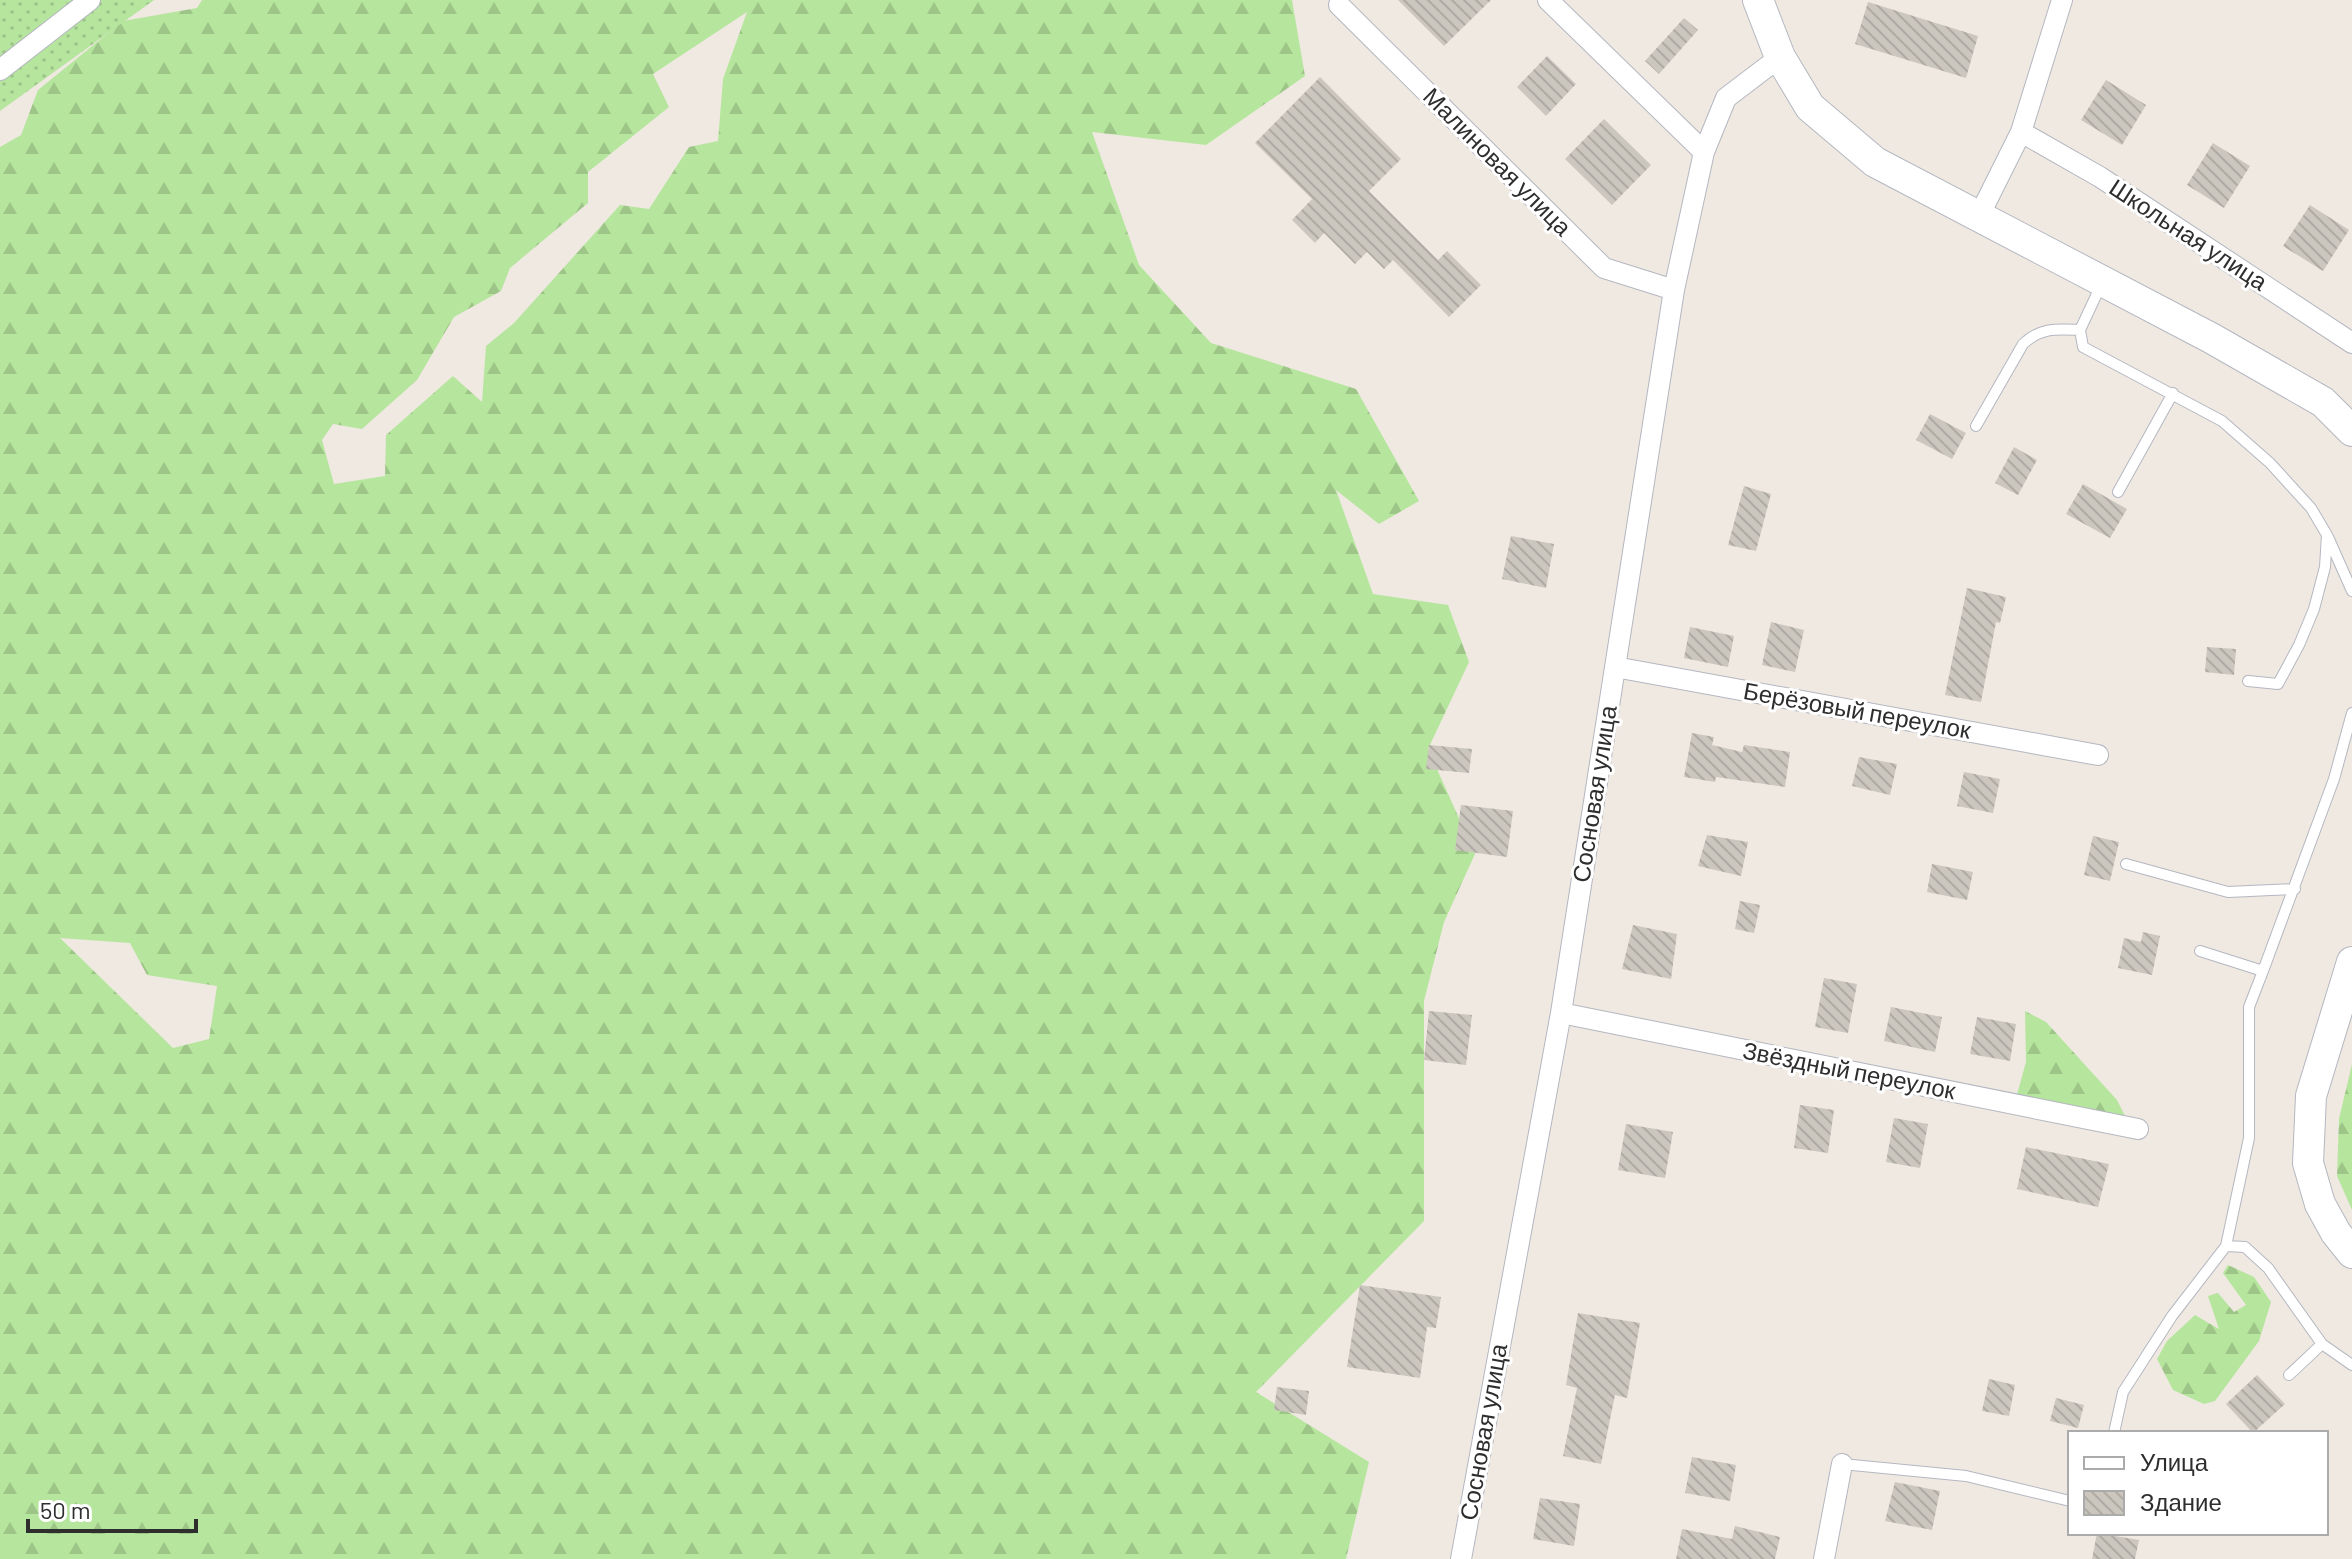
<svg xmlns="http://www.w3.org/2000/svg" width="2352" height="1559" font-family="Barlow,sans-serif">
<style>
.forest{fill:url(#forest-firs);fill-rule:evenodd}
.garden{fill:url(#garden-dots)}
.building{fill:url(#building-back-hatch)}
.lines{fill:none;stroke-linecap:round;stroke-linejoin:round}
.lane-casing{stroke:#b4b7c1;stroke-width:12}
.street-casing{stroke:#b4b7c1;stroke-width:22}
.secondary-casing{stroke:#b4b7c1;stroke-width:32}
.lane{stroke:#fff;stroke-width:10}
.street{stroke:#fff;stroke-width:20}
.secondary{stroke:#fff;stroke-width:30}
.labels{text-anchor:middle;stroke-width:6;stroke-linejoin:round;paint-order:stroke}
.street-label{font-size:24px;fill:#2e2e2e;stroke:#fff}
</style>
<defs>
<pattern id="forest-firs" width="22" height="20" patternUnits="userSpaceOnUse" patternTransform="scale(2)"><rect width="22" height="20" fill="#b6e59e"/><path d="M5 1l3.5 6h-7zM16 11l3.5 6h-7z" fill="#9dc588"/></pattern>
<pattern id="garden-dots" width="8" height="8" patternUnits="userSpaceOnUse" patternTransform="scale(2)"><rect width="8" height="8" fill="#b6e59e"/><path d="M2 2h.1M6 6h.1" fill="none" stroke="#9dc588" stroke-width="1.8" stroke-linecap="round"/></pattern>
<pattern id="building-back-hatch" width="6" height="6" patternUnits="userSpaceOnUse" patternTransform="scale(2)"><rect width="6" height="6" fill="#cbc7bf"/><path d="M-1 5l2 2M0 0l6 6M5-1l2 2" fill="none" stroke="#afaba4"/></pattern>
</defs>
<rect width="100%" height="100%" fill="#efe9e1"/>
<path class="forest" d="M202,0H1292L1305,76L1206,145L1092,132L1139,265L1211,343L1356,389L1419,501L1379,524L1336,490L1373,594L1448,605L1469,662L1428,749L1475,854L1444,922L1424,1001V1221L1256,1392L1369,1462L1346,1559H0V147L21,135L38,90L123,21L197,8ZM747,12L723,79L718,141L689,147L649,209L620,205L514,323L486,346L482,402L453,376L386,435L385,476L334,484L322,440L333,424L362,429L417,380L454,317L501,291L510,268L588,203V172L669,107L653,74ZM60,938L130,943L147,975L217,986L209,1039L173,1048Z
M2025,1011L2046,1022L2117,1100L2129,1124L2083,1128L2050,1109L2014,1105L2026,1062Z
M2352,1064V1210L2337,1176L2339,1119Z
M2228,1265L2254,1277L2271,1302L2259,1341L2215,1401L2204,1404L2173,1390L2157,1359L2167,1341L2195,1315L2219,1329L2208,1296L2218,1293L2234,1312L2246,1305L2223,1273Z"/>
<path class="garden" d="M0,0H154L0,111Z"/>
<path class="building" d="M1398,0H1491L1444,46Z
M1868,2L1978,36L1966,78L1855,44Z
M1684,18L1698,30L1659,74L1645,61Z
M1547,56L1576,84L1546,116L1517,87Z
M1320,77L1401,159L1369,191L1438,260L1447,251L1481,285L1449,317L1393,260L1384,269L1367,252L1355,264L1324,233L1315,243L1292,220L1312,199L1255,143Z
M2106,80L2146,105L2122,145L2081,120Z
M1604,119L1651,165L1612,205L1565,159Z
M2213,143L2250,166L2224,208L2187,185Z
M2310,205L2349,230L2323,271L2283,246Z
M1930,414L1966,433L1952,459L1916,440Z
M2014,447L2037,460L2018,495L1995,483Z
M2083,484L2127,509L2110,538L2066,514Z
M1744,486L1771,494L1756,551L1728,545Z
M1511,536L1554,544L1546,588L1502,579Z
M1967,588L2006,597L2000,623L1996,622L1981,702L1945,695Z
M1771,622L1804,630L1795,672L1762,665Z
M1690,627L1734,636L1728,667L1684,658Z
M2207,647L2236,649L2234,675L2205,672Z
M1692,733L1714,737L1712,745L1742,752L1744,745L1790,752L1785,787L1716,777L1715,782L1684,777Z
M1429,745L1472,749L1469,773L1426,769Z
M1859,757L1897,764L1890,795L1852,786Z
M1964,772L2000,779L1993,813L1957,806Z
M1461,805L1513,811L1507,857L1455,850Z
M1707,835L1748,842L1741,876L1698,866Z
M2093,836L2119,842L2110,881L2084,875Z
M1932,864L1973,872L1967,900L1927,892Z
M1740,901L1760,905L1754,933L1735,929Z
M1633,925L1677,934L1671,979L1622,969Z
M2143,932L2160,936L2152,975L2118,968L2124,938L2141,942Z
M1824,978L1857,984L1848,1033L1815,1027Z
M1891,1007L1942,1017L1935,1052L1884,1041Z
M1429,1011L1472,1015L1466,1065L1424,1060Z
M1977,1017L2016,1024L2010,1061L1970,1054Z
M1800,1105L1834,1110L1828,1153L1794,1148Z
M1894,1118L1928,1124L1920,1168L1886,1162Z
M1626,1124L1673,1132L1665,1178L1618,1170Z
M2026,1147L2109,1164L2098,1207L2017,1189Z
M1360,1285L1441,1297L1436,1328L1427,1327L1420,1378L1347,1367Z
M1578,1313L1640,1323L1627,1398L1615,1395L1601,1464L1563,1456L1577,1388L1566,1385Z
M2257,1375L2285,1404L2253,1433L2226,1404Z
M1989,1379L2015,1385L2009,1416L1982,1411Z
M1277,1387L1309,1391L1306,1415L1274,1410Z
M2056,1398L2084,1405L2078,1428L2050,1421Z
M1692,1457L1736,1465L1730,1501L1685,1493Z
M1895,1482L1940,1491L1932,1530L1885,1521Z
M1540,1498L1580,1504L1574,1546L1533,1539Z
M1735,1526L1780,1537L1775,1559H1676L1682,1529L1732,1539Z
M2097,1533L2139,1540L2135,1559H2092Z"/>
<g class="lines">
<defs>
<path id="lane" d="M2102,283L2080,330L2083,347L2222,421L2270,463L2311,508L2327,535L2325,567L2314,609L2299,645L2278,684L2248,681
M1976,426L2023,344C2041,327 2057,329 2080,330
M2118,492L2173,393
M2328,537L2352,591
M2126,864L2228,892L2295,889
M2200,951L2263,971L2334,779L2352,713
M2226,1246L2245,1247L2268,1268L2322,1344
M2289,1375L2322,1344L2352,1365
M2114,1433L2123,1392L2172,1316L2226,1246L2249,1138V1007L2263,971
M1842,1464L1966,1476L2070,1501"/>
<path id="street" d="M1548,0L1704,152
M1339,5L1604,268L1674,290
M0,70L90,0
M2021,132L2100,177L2352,343
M1979,216L2021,132L2062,0
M1615,667L2098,755
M1561,1013L2138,1129
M1461,1559L1561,1013L1674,290L1704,152L1726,98L1780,57
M1824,1559L1842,1464"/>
<path id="secondary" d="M1758,0L1780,57L1810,107L1875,162L2211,338L2323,402L2352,431
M2352,962L2311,1096L2308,1163L2320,1204L2336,1233L2352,1253"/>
</defs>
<use href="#lane" class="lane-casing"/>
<use href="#street" class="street-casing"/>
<use href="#secondary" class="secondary-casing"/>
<use href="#lane" class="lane"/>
<use href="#street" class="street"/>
<use href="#secondary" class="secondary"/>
</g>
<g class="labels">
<g class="street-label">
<text transform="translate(1497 162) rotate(45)" y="8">Малиновая улица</text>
<text transform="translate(2188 235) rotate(33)" y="8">Школьная улица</text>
<text transform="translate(1857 711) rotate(10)" y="8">Берёзовый переулок</text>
<text transform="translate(1595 794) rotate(-81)" y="8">Сосновая улица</text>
<text transform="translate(1849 1071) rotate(11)" y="8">Звёздный переулок</text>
<text transform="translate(1484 1432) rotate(-80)" y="8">Сосновая улица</text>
</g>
</g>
<rect x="2068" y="1431" width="260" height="104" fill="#ffffff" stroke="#ababab" stroke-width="2"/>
<rect x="2084" y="1457" width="40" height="12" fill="#ffffff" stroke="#ababab" stroke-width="2"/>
<text x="2140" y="1471" font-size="24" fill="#2e2e2e">Улица</text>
<rect x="2084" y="1491" width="40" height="24" fill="url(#building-back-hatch)" stroke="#ababab" stroke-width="2"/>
<text x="2140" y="1511" font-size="24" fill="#2e2e2e">Здание</text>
<path d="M28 1519v12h168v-12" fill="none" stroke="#2e2e2e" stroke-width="4"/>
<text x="40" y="1519" font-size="24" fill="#2e2e2e" stroke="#ffffff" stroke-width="6" paint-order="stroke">50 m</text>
</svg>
